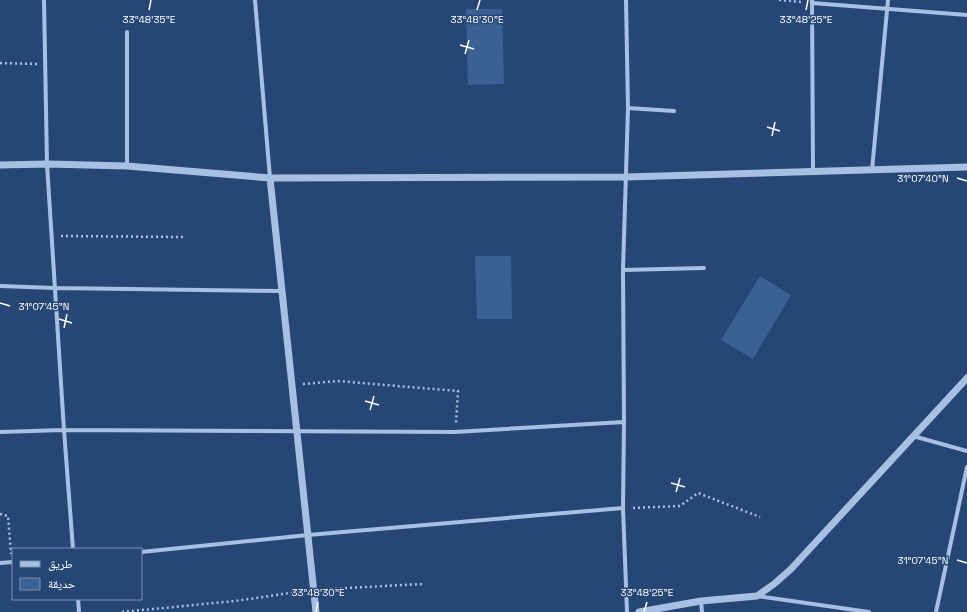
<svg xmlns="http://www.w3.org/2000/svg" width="967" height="612" font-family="'Space Grotesk','Noto Naskh Arabic',sans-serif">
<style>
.green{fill:#3a6094}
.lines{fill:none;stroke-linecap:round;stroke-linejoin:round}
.path{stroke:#a7c0e2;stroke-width:2.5;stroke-dasharray:2 3;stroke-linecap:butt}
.minor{stroke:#a7c0e2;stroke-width:4}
.tertiary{stroke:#a7c0e2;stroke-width:7}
.ticks{fill:none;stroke:#fff;stroke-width:1.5}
.ticks-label{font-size:10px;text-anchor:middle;fill:#fff;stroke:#264776;stroke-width:3;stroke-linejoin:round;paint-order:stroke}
</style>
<rect width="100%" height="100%" fill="#264776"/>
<path class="green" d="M466,9H502L504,84L468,85Z
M475,256H511L512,319H477Z
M760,276L791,295L753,359L721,340Z"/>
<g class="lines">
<path class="path" d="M779,0L802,2
M0,63L37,64
M61,236L183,237
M303,384L338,381L458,391L456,423
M633,508L680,506L698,493L760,517
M0,514L8,516L11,554
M325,589L424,584
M122,612L235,601L304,591"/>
<path class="minor" d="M44,0L47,164L64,430L73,549
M255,0L270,178
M626,0L628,108L623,270L624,422L623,508L627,612
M812,0L813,172
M812,3L967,15
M628,108L674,111
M127,166V32
M872,170L888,0
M623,270L704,268
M0,286L55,288L282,291
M0,432L64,430L455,432L624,422
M913,436L967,451
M141,552L308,535L623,508
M0,563L13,562
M757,596L869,612
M78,599L79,612
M701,601L702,612
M936,612L967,467"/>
<path class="tertiary" d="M0,165L47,164L127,166L270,178L626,177L967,167
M270,178L316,612
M639,612L701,601L757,596L774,584L791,569L967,378"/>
</g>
<path class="ticks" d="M149,10L151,0M477,10L480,0M806,10L808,0M460,45L474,49M465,54L469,40M767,127L780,131M772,136L775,122M957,178L967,181M0,303L10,306M59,319L72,323M64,328L67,314M365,401L379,405M370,410L374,396M671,483L685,487M676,492L680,478M957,560L967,563M316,612L318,602M644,612L647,602"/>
<g class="ticks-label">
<text x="149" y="23">33°48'35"E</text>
<text x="477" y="23">33°48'30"E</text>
<text x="806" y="23">33°48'25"E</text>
<text x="923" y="182">31°07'40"N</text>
<text x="44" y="310">31°07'45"N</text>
<text x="923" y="564">31°07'45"N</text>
<text x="318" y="596">33°48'30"E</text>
<text x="647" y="596">33°48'25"E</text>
</g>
<rect x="12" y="548" width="130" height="52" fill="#264776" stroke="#7d91ad"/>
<rect x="20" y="561" width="20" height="6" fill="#a7c0e2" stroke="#7d91ad"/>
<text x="48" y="568" font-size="12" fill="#ffffff">طريق</text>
<rect x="20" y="578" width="20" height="12" fill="#3a6094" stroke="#7d91ad"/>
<text x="48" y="588" font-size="12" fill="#ffffff">حديقة</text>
</svg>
